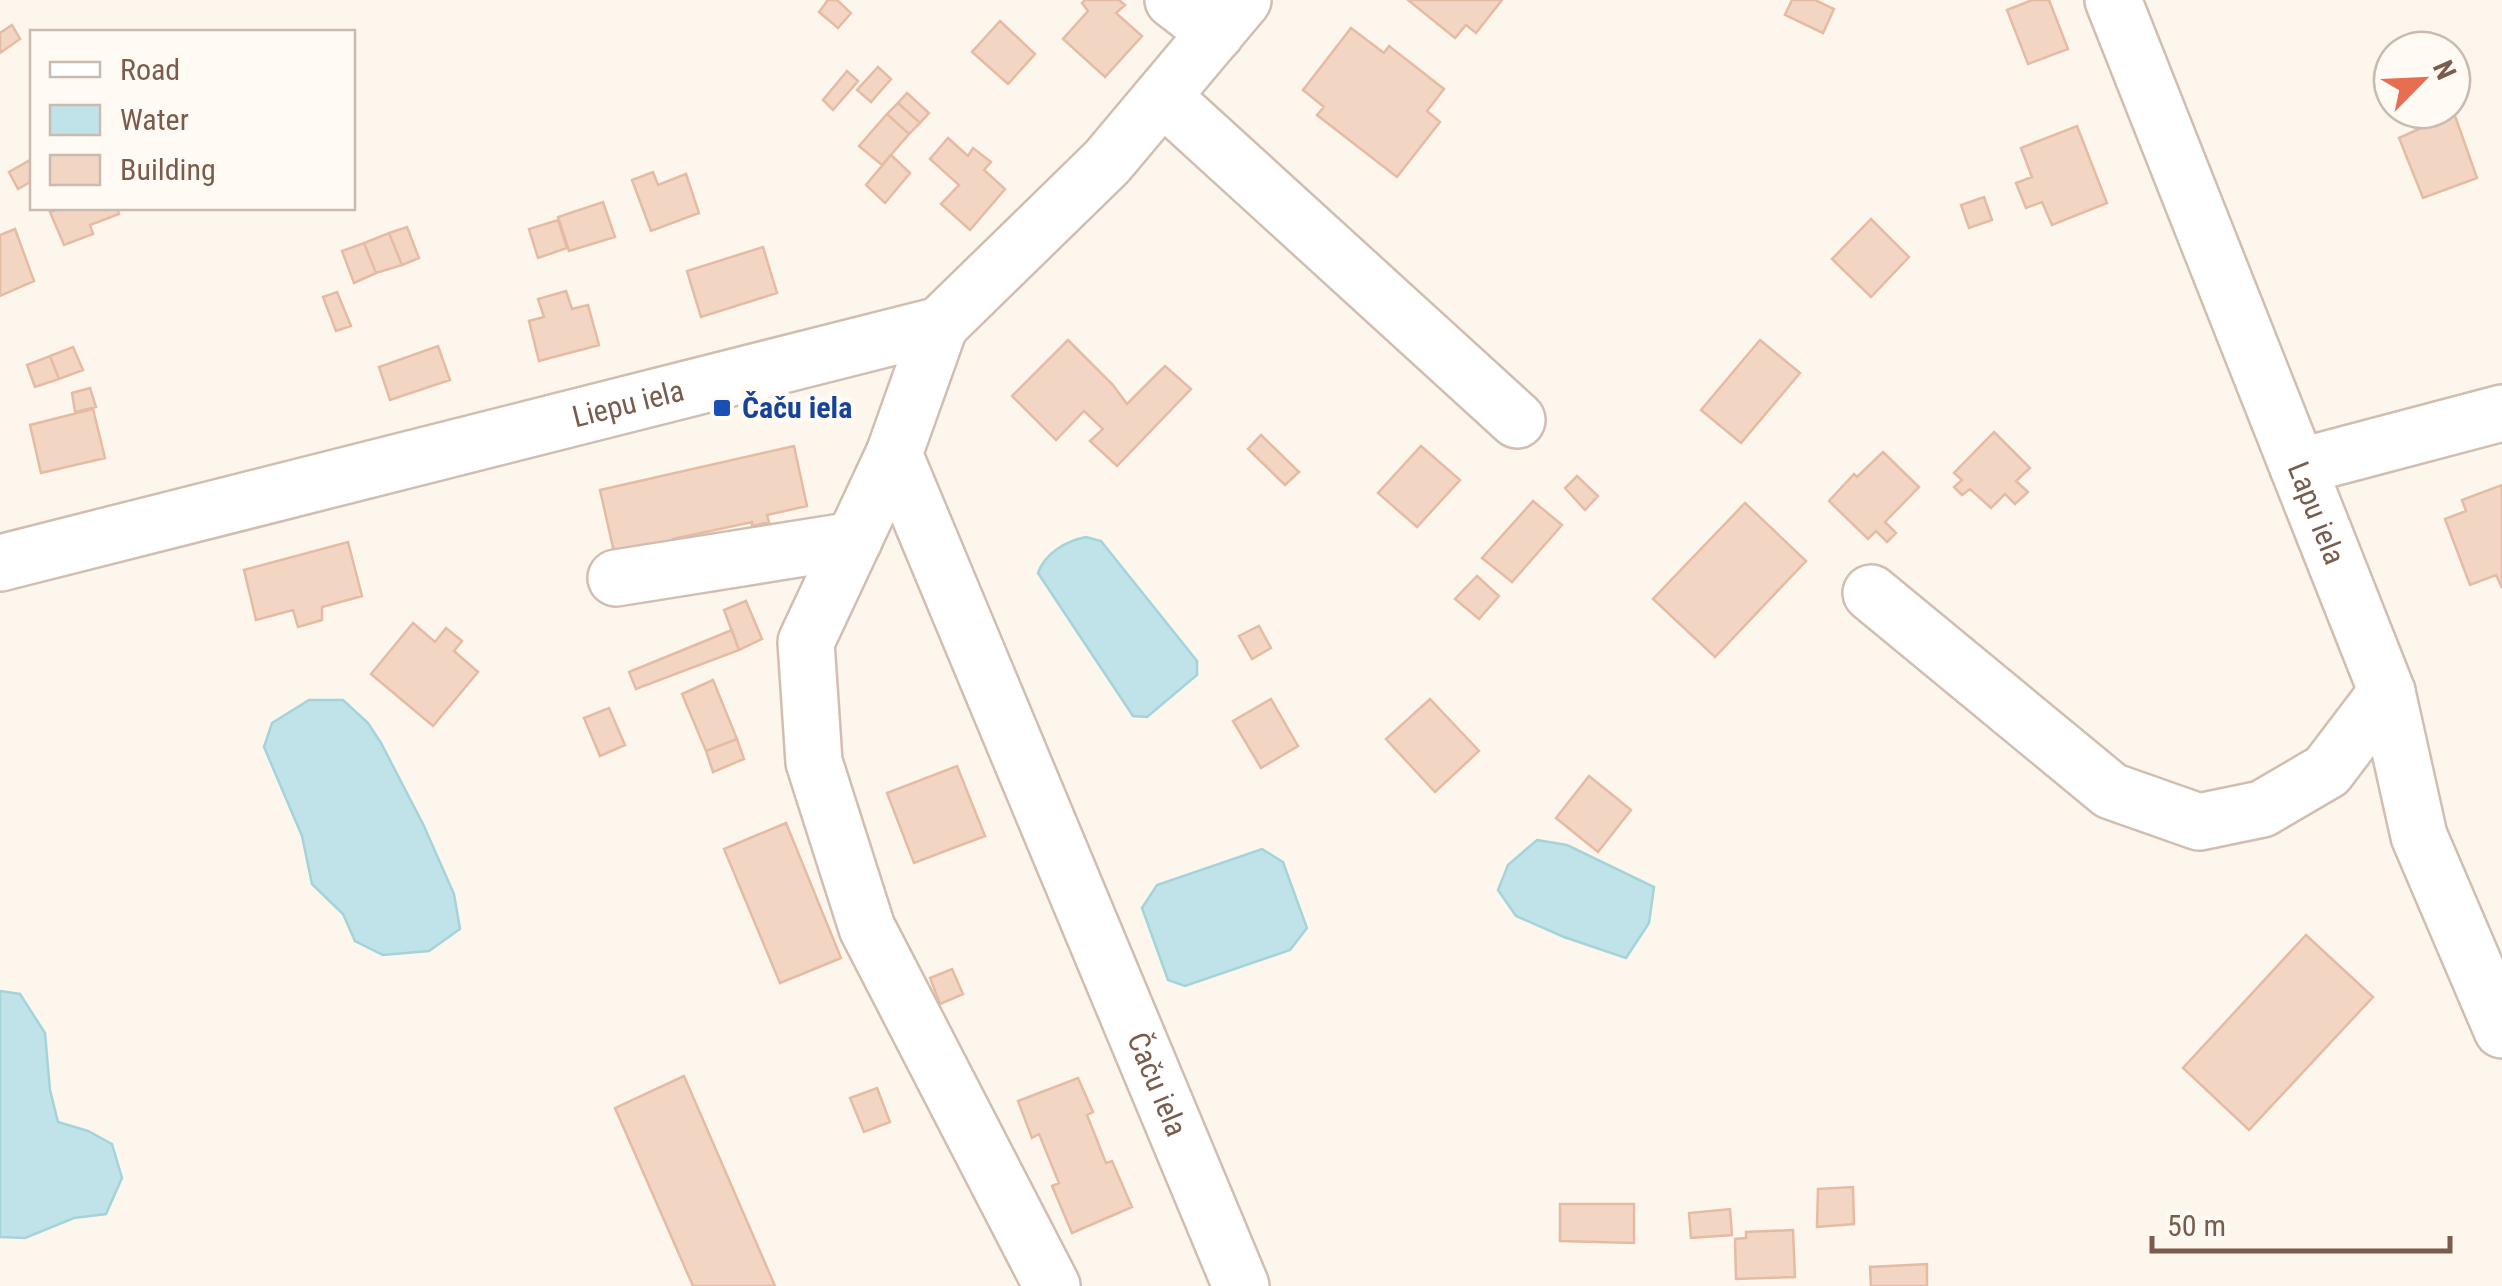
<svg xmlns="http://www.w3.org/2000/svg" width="2502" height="1286" font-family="'Roboto Condensed',sans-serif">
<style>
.water{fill:#bfe3e8;stroke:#a5d3da;stroke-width:2.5}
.building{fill:#f3d5c3;stroke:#e6bba3;stroke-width:2.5}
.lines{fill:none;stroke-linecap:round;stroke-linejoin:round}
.minor-casing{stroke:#d1beb0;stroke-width:60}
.minor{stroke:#fff;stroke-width:55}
.transit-dot{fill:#1a4fb4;stroke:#fffaf3;stroke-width:4}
.labels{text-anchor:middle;stroke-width:10;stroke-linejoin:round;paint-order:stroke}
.street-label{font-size:30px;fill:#7a5c4d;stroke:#fffaf3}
.transit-label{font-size:30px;font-weight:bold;fill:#164399;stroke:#fffaf3;text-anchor:start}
</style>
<rect width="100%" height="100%" fill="#fdf6ec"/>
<path class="water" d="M1086,537L1101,541L1197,661V675L1147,717L1133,716L1038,573C1045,553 1066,541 1086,537Z
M309,700H343L368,723L381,743L423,824L454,894L460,929L429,951L383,955L355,941L343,914L312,884L302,836L264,747L272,723Z
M1537,840L1567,845L1654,887L1649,923L1626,958L1564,937L1516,916L1498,890L1508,865Z
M1262,849L1283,862L1307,928L1290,950L1185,986L1168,980L1142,908L1157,885Z
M0,991L20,994L45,1033L50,1090L58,1122L88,1131L112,1144L122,1178L106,1214L74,1218L25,1238L0,1237Z"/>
<path class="building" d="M828,0H837L851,13L838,28L819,12Z
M1085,0H1119L1125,5L1116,13L1142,36L1105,77L1063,39L1088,11L1082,3Z
M1408,0H1502L1476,33L1466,25L1455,38Z
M1792,0H1815L1834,9L1823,33L1785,15Z
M2032,0H2049L2068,49L2028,64L2007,10Z
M1000,21L1035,54L1008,84L972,52Z
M12,25L20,39L0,53V33Z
M1351,28L1384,53L1389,46L1444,89L1427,111L1440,122L1397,177L1317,115L1324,107L1303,90Z
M878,67L891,79L871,102L857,90Z
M847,71L858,81L833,110L823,100Z
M907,93L929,113L920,123L898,103Z
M898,103L920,123L909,134L887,114Z
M2454,113L2477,178L2423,198L2399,138Z
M887,114L909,134L882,165L859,146Z
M2077,126L2107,203L2052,225L2042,202L2026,208L2016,183L2032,177L2021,148Z
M948,138L968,156L973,148L991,162L984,170L1005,189L970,230L941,204L959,185L930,159Z
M891,155L910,173L885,203L866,185Z
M32,159V181L18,189L9,172Z
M653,172L658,185L686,174L699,213L651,231L632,180Z
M1984,197L1992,220L1969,228L1961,205Z
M603,202L615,237L569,251L558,217Z
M61,208H117L119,214L90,225L93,234L64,245L50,212Z
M1871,219L1909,257L1871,297L1832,259Z
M558,220L567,248L538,258L529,229Z
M407,227L419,258L402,265L389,233Z
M15,229L34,281L0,296V235Z
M389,233L402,265L376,273L364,243Z
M364,243L376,273L354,283L342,251Z
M763,247L777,293L701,317L687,271Z
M566,291L572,309L588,305L599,345L539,361L529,321L544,317L538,299Z
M337,292L351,326L336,331L323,297Z
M1068,340L1113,385L1127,404L1165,366L1191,389L1117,466L1090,441L1103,429L1084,411L1056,440L1012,396Z
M1760,340L1800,373L1741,443L1701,410Z
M438,346L450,380L390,400L379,367Z
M73,347L83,370L59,379L50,356Z
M50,356L59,379L35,387L27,365Z
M90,388L96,407L75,412L72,393Z
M93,409L105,458L41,473L30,425Z
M1994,432L2030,468L2016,481L2028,492L2015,504L2005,494L1991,508L1970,489L1962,495L1954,487L1962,480L1954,473Z
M1261,435L1299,472L1285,485L1248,449Z
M794,446L807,506L767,515L769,522L752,526V522L673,539L675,546L657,550L656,543L614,552L600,490Z
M1421,446L1460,480L1417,527L1378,493Z
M1883,452L1919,487L1885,522L1896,533L1887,542L1876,531L1868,539L1829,501L1854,474L1857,477Z
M1577,476L1598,496L1585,510L1565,488Z
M2502,485V588L2496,575L2470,585L2445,519L2466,511L2462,500Z
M1533,501L1562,525L1512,582L1482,558Z
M1745,503L1806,561L1715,657L1653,599Z
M348,542L362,596L322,607V620L298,627L293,610L256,620L244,570Z
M1477,576L1499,596L1479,619L1455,599Z
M746,601L762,639L739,650L724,610Z
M413,623L435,642L446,628L462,641L454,651L478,672L433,726L371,674Z
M1259,626L1271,648L1252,659L1239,636Z
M732,630L739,650L636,689L629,672Z
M713,680L737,739L706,751L682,694Z
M1271,699L1298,746L1261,768L1233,721Z
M1430,699L1479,751L1435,792L1386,739Z
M609,708L625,745L600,756L584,718Z
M737,739L744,759L713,772L706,751Z
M957,766L985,836L914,863L887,793Z
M1589,776L1631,810L1598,852L1556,818Z
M786,823L841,958L780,983L724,849Z
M2306,935L2373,997L2249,1130L2183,1068Z
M952,969L963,994L940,1004L930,978Z
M684,1076L775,1286H693L615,1108Z
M1078,1078L1093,1112L1087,1115L1106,1163L1112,1161L1132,1207L1072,1233L1052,1186L1059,1183L1039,1134L1032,1138L1018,1101Z
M877,1088L890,1122L864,1132L850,1098Z
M1853,1187L1854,1224L1817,1227L1818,1189Z
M1560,1204H1634V1243L1560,1241Z
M1730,1209L1732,1235L1691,1238L1689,1213Z
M1793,1230L1795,1277L1736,1279L1735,1239L1746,1238V1232Z
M1927,1264V1286H1871L1870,1267Z"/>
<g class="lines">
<defs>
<g id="minor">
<path d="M1173,0L1216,33"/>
<path id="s1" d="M2113,0L2387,692L2419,836L2502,1030"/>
<path d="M1163,97L1517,420"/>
<path id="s2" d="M940,325L894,454L1241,1286"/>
<path d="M894,454L806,642L814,762L867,928L1052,1286"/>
<path d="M2298,467L2502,413"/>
<path id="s3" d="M0,563L940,325L1107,162L1243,0"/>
<path d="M616,578L854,540"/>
<path d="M1871,593L2111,791L2199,822L2262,809L2327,771L2387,692"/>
</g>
</defs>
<use href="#minor" class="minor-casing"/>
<use href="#minor" class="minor"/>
</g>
<rect class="transit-dot" x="712" y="398" width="20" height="20" rx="5"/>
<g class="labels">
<g class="street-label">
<text dy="10" stroke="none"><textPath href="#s3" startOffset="648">Liepu iela</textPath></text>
<text dy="10" stroke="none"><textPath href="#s1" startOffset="552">Lapu iela</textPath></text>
<text dy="10" stroke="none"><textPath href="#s2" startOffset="820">Čaču iela</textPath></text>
</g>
<g class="transit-label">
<text x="742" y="418">Čaču iela</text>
</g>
</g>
<rect x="30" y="30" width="325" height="180" fill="#fffaf3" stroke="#cabbb1" stroke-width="2.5"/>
<rect x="50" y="62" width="50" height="15" fill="#ffffff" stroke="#cabbb1" stroke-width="2.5"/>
<text x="120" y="80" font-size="30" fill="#7a5c4d">Road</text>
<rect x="50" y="105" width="50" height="30" fill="#bfe3e8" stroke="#cabbb1" stroke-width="2.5"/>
<text x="120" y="130" font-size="30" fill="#7a5c4d">Water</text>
<rect x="50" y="155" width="50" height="30" fill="#f3d5c3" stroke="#cabbb1" stroke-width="2.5"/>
<text x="120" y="180" font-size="30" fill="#7a5c4d">Building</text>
<g transform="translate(2422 80) rotate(66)"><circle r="48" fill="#fffaf3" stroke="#cabbb1" stroke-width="2.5"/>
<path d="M0-8L18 38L0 25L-18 38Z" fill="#e76f51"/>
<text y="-15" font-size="28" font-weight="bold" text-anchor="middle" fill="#7a5c4d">N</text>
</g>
<path d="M2152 1236v15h298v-15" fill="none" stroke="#7a5c4d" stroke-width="5"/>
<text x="2167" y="1236" font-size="30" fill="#7a5c4d" stroke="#fffaf3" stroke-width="8" paint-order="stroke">50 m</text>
</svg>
